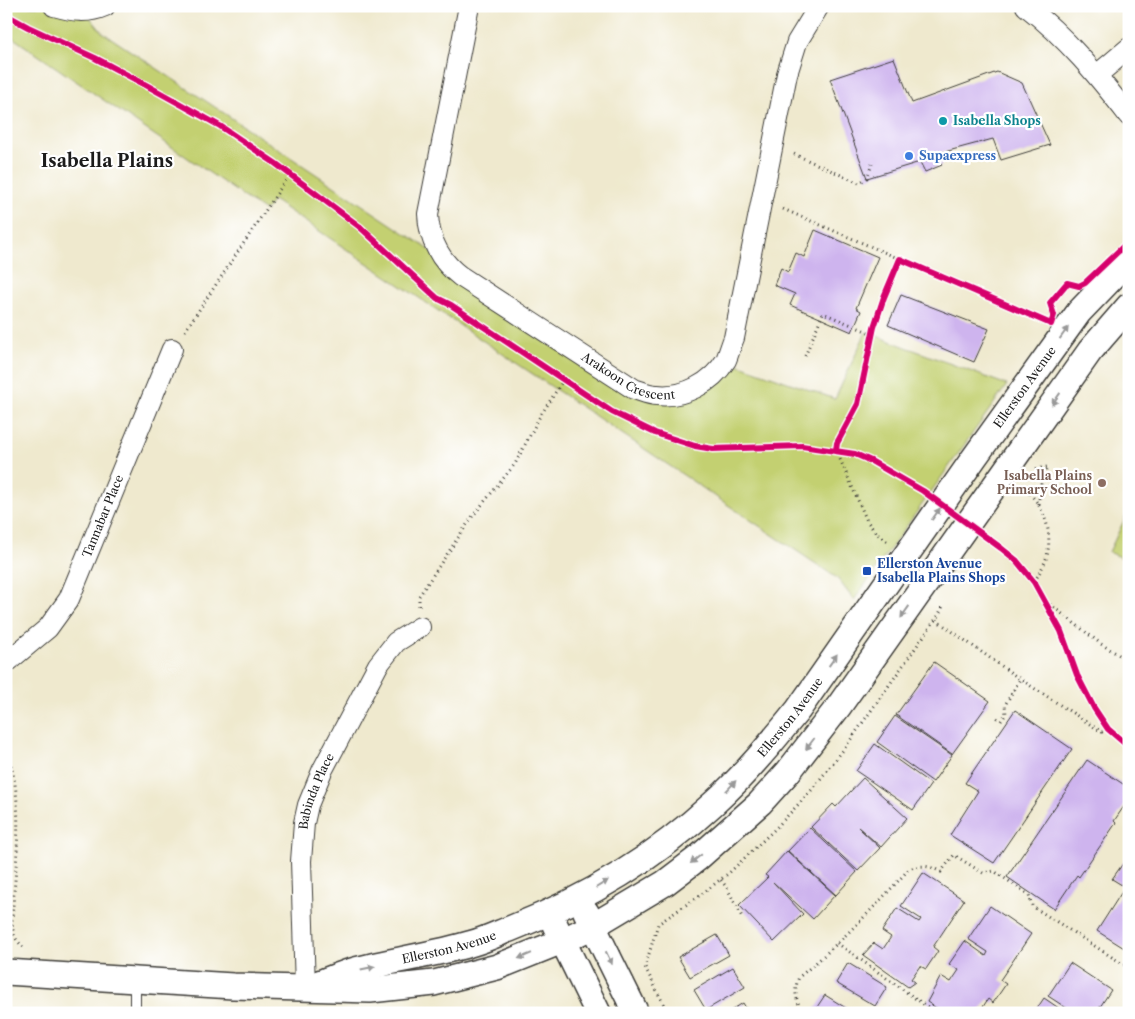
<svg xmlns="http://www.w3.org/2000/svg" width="1135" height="1019" font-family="'Libre Caslon Text',serif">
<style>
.green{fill:#c3d071;stroke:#707646}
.building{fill:#ceb4ee}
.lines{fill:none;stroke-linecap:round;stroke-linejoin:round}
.service-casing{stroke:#3c3b37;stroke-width:12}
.minor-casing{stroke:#3c3b37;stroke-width:22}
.tertiary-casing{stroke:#3c3b37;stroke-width:28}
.path{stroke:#3c3b37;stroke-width:3;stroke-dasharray:1 4;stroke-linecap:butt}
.service{stroke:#fff;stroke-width:10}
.minor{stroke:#fff;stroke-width:20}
.tertiary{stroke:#fff;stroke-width:25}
.cycleway-casing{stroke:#fff;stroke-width:9}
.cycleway{stroke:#d6006c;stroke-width:6}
.oneway{fill:#999}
.culture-dot{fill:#0f9aa8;stroke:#fff;stroke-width:2}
.shop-dot{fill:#3f7fe0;stroke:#fff;stroke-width:2}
.education-dot{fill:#8d6e63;stroke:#fff;stroke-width:2}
.transit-dot{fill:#1a4fb4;stroke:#fff;stroke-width:2}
.labels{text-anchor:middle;stroke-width:4.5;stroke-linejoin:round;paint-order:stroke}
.culture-label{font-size:12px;font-weight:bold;fill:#0d838f;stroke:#fff;text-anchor:start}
.shop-label{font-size:12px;font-weight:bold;fill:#366cbe;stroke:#fff;text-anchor:start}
.street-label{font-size:12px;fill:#1c1c1c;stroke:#fff}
.education-label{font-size:12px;font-weight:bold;fill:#785e54;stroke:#fff;text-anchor:end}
.transit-label{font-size:12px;font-weight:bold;fill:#164399;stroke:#fff;text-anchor:start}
.district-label{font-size:18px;font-weight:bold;fill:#1c1c1c;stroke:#fff}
</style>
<rect width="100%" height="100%" fill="#fff"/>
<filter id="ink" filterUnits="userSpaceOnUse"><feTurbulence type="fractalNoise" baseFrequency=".02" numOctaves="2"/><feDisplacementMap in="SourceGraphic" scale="10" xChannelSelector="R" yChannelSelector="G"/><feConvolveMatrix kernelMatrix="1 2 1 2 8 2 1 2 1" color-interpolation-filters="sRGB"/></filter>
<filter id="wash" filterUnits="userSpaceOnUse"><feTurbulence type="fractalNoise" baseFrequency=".0096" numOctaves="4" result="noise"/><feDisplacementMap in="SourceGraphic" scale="20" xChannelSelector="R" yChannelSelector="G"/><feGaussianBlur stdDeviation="1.12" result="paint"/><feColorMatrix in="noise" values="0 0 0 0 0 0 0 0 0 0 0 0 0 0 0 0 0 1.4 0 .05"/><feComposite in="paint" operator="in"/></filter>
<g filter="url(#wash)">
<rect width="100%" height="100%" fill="#efe9ce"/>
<path class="green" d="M6,6H60L85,11L102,32L442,258L624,383L680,394L726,360L835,399L866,332L1007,385L854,600L837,578L273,200L265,211L6,33Z
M1129,510V561L1109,552Z"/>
<g id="blocks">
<path class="building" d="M894,58L912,103L997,72L1022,83L1050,145L1001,160L993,139L937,154L942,165L925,172L920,162L867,178L830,79Z
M815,230L878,257L856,308L861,311L852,332L790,305L795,294L774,285L781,268L788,272L796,253L804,257Z
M901,295L989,329L974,362L888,325Z
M934,662L990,701L952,754L896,715Z
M1015,710L1072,749L994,863L950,835L978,791L965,783Z
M895,716L952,755L933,782L877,742Z
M875,744L931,784L913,810L856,771Z
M1087,760L1129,788V799L1114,821L1116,823L1079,877L1077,875L1054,909L1007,877Z
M863,778L907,818L881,847L858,827L880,848L858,871L811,827L833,804L836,807Z
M810,828L857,872L836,895L788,851Z
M787,851L835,895L813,919L773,882L803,914L774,942L739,905L768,877L765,875Z
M1129,855V951L1097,931L1125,887L1112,879Z
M923,873L964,900L933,947L938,951L926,969L920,966L911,979L915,982L908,987L863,955L874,943L883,949L891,937L882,931L897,908L919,922L921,919L901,906Z
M990,906L1031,934L1000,980L1006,984L993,1003L988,999L979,1013H944L927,1002L941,976L951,982L959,970L949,964L965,941L986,956L988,952L968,939Z
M717,935L729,955L690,977L678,957Z
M848,963L887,987L875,1006L836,983Z
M1070,963L1111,990L1096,1013H1034L1044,998L1066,1013L1068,1009L1048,996Z
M733,967L745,987L706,1010L694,990Z
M825,995L854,1013H813Z
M743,1003L749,1013H727Z"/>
</g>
</g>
<g filter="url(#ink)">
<use href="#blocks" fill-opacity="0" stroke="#3c3b37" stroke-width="1"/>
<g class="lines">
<defs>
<path id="service" d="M135,1013V980"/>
<g id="minor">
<path d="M54,6C72,11 87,14 105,6"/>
<path id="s1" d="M469,6L428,214C429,239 440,261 460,276L634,389C641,391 649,395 657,395C684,398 712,383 726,360C729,353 731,345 734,338L787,74L797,42L819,6"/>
<path d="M1026,6C1066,37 1098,76 1129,116"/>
<path d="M1097,75L1129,48"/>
<path id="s2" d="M6,663L48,628L69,599L172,349"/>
<path id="s3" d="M305,988L301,861L304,823L308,805L322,771L378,665L396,642L420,627"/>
</g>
<g id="tertiary">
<path d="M586,912L636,1013"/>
<path d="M555,925L598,1013"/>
<path d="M6,972L233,986L370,990L434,983L497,967L562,941L593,926L665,883L698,858L760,803L788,772L839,706L1090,351L1129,306"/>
<path id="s4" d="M319,983C330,979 341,974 352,971C392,960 433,955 473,943C487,939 499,933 512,928C586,899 656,857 714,803C745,775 772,742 798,710L974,458L1079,312L1129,260"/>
</g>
</defs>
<use href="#service" class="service-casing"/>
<use href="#minor" class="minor-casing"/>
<use href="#tertiary" class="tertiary-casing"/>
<path class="path" d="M6,17L7,15
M794,154L859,183L867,178L872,164
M783,209L900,259
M185,331L290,174
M805,356L823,313L873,334
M836,450L867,521L876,533L888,542
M1036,469L1047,467
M1022,487C1041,501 1052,526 1048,550C1047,561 1040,572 1034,582
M1039,504C1039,487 1041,483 1047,467
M1042,598L1101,644L1129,661
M419,606V596L472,517L515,464L539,418L564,379
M936,620L1020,679L1102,732L1108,729
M997,718L1001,721L1006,714L1005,705L1020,679
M6,751C26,798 15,869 12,920C13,934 14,940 26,949
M721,880L727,888L742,917
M6,939L15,940
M837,943L936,1013
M668,1013L645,967L658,924L699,896L729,873L775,829L810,792L844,749L938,616L942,608V603
M803,1013C796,999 793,992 799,977C839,944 874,908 909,869C921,864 930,866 941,872L954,855L983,873L994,871L1029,895L1032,906L1129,968"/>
<use href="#service" class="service"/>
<use href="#minor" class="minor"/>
<use href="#tertiary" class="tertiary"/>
<defs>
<path id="cycleway" d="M6,15L28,27L95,58L146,85L220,126L275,163L360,227L437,298L451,305L612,412L655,433L695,446L713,449L802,446L855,454L871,461L923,491L1001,548L1016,560L1034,582L1061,631L1077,675L1094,708L1108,729L1129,747
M836,450L837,443L858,404L874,327L884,297L900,259L1051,324L1054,315L1050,303L1067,283L1079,286L1085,283L1129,241"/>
</defs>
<use href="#cycleway" class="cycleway-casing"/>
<use href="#cycleway" class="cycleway"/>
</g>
<defs><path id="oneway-solid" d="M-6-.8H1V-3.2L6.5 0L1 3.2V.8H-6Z" transform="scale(1.25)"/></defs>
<g class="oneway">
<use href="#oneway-solid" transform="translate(1064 333) rotate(-54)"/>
<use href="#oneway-solid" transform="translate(1056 399) rotate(125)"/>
<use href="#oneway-solid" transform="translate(936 514) rotate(-55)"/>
<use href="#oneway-solid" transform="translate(905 612) rotate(125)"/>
<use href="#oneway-solid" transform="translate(833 660) rotate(-55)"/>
<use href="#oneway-solid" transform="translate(810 744) rotate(127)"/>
<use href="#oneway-solid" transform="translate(731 786) rotate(-47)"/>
<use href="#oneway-solid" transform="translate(696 859) rotate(141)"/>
<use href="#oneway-solid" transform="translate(602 884) rotate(-32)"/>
<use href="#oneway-solid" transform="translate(525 956) rotate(158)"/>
<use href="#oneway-solid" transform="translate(609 958) rotate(64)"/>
<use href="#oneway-solid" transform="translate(368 968) rotate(-12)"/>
</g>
</g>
<circle class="culture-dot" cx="943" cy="121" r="5"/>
<circle class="shop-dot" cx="909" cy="156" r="5"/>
<circle class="education-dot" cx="1102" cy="483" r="5"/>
<rect class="transit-dot" x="862" y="566" width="10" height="10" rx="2.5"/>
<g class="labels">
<g class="culture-label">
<text x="953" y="125">Isabella Shops</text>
</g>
<g class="shop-label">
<text x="919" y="160">Supaexpress</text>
</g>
<g class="street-label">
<text dy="4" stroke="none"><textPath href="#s1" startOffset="482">Arakoon Crescent</textPath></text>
<text dy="4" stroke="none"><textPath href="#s4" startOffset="960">Ellerston Avenue</textPath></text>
<text dy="4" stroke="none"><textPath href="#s2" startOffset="180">Tannabar Place</textPath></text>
<text dy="4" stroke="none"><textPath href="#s4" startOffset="555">Ellerston Avenue</textPath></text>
<text dy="4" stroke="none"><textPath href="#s3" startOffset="199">Babinda Place</textPath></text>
<text dy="4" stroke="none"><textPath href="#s4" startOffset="135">Ellerston Avenue</textPath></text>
</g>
<g class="education-label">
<text x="1092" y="480">Isabella Plains<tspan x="1092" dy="14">Primary School</tspan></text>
</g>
<g class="transit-label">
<text x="877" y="568">Ellerston Avenue<tspan x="877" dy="14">Isabella Plains Shops</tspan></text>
</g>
<g class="district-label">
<text x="107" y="167">Isabella Plains</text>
</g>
</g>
<rect width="1135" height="1019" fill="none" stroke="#fff" stroke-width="25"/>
</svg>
